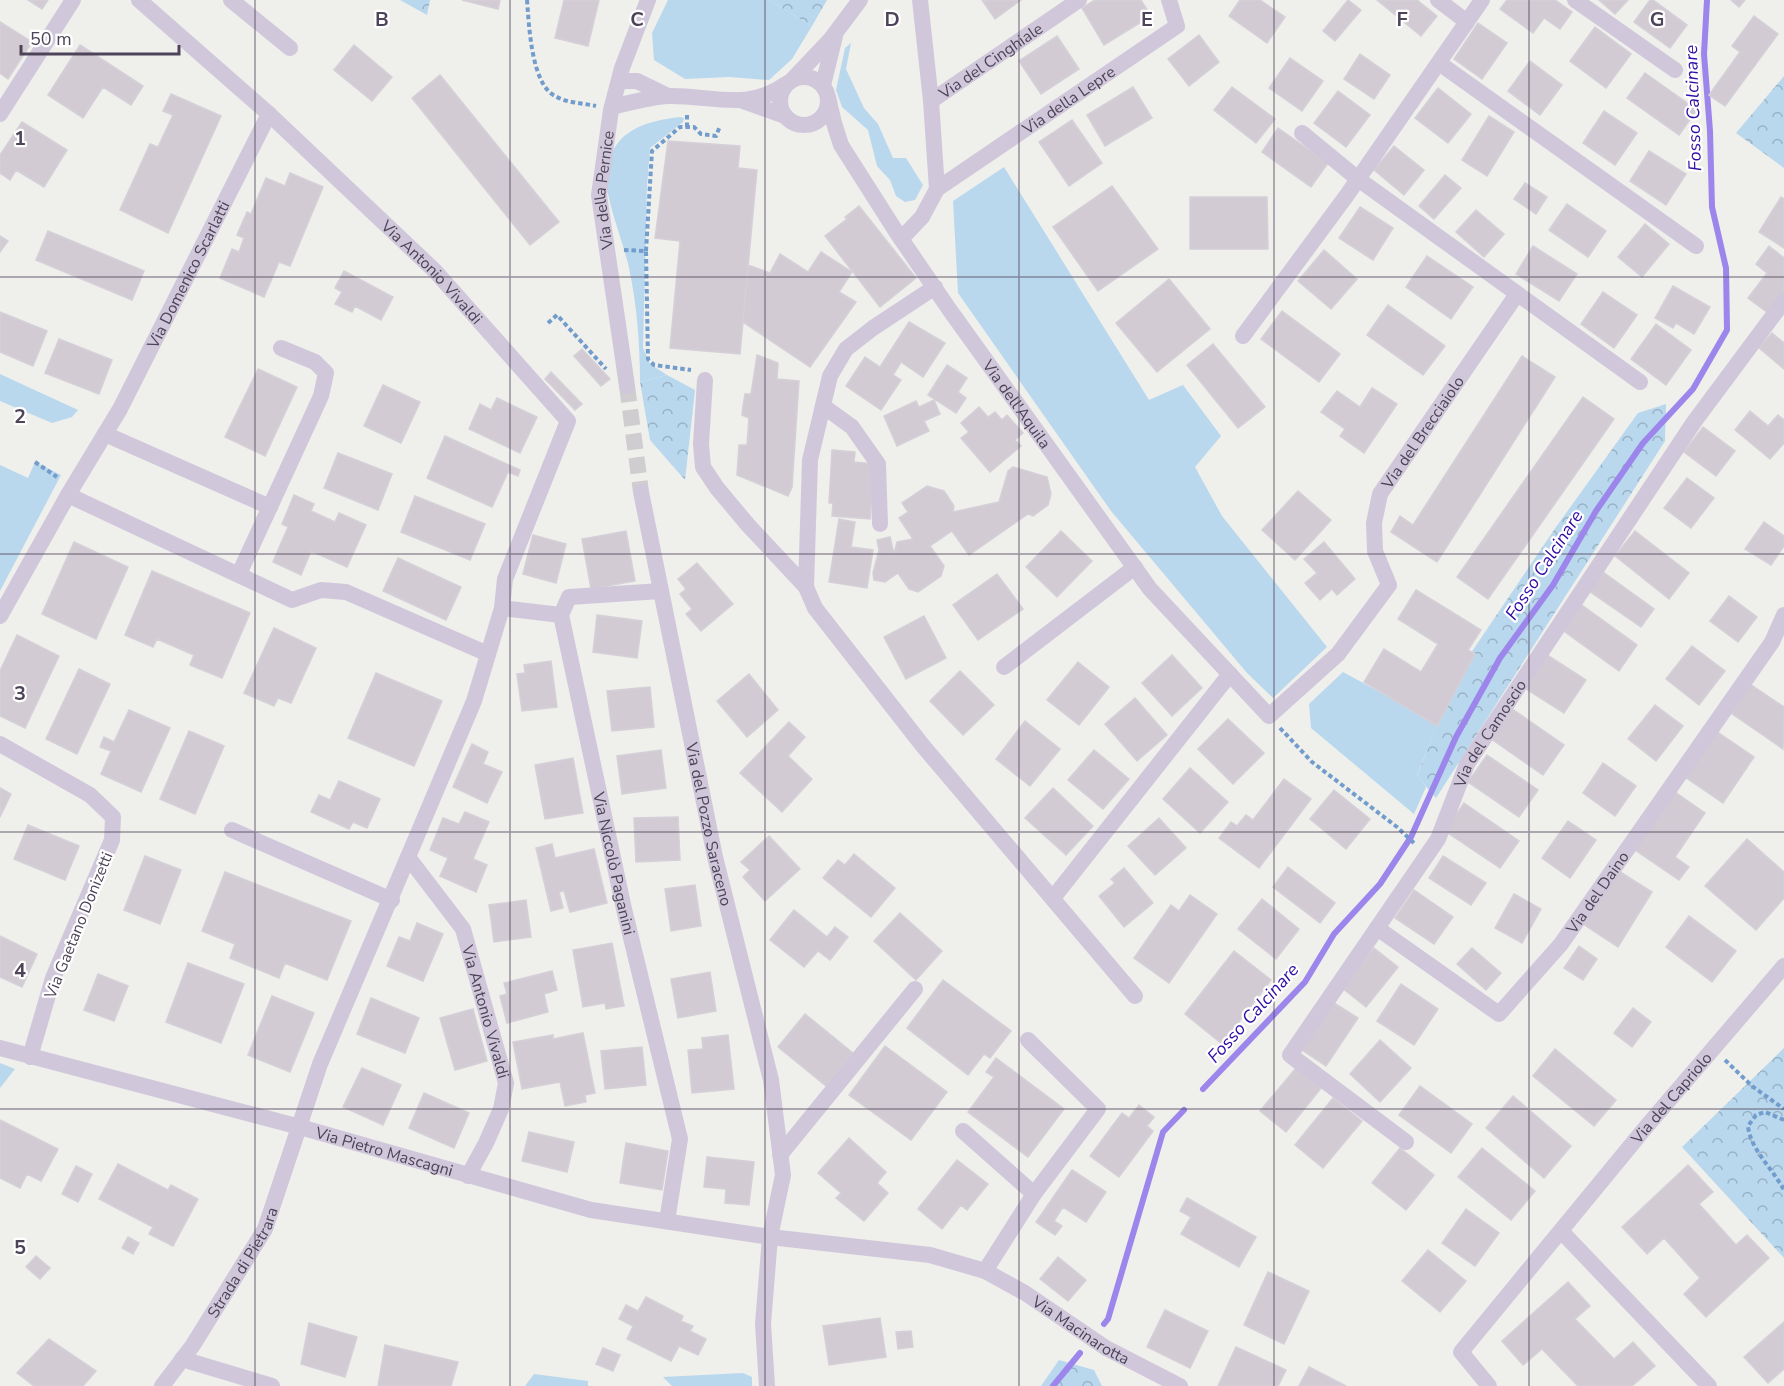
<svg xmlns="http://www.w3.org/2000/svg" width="1784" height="1386" font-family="'Nunito Sans',sans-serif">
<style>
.green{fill:#b9d8ee}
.forest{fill:url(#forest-crowns)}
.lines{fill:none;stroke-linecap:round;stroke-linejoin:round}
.stream{stroke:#9c86eb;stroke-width:6}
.building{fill:#d2cbd3;stroke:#d5d0d8;stroke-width:1.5}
.minor-tunnel{stroke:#cfcdcf;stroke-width:16;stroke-dasharray:16 8;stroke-linecap:butt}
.path{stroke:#719ccb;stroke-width:4;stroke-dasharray:4.5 3;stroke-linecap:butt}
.minor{stroke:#d0c8da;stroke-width:16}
.grid{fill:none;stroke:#4e4459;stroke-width:1.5;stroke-opacity:0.55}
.labels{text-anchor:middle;stroke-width:4.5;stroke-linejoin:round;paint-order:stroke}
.street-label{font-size:16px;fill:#4e4459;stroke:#fff}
.water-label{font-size:18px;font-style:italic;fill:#2f0ca4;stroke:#fff}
.grid-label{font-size:20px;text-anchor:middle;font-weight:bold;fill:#4e4459;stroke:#fff;stroke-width:4.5;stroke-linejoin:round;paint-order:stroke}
</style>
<defs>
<pattern id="forest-crowns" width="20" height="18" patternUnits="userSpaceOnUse" patternTransform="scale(1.5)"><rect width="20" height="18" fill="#b9d8ee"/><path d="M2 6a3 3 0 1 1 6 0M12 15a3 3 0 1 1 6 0" fill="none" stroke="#99b1c4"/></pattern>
</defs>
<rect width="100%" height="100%" fill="#efefec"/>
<path class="green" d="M668,0H769L812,26L792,59L769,80L729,77L685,79L654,60L652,33Z
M851,43L846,69L864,108L878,124L893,158H906L923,185L915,200L905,202L896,196L890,180L877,166L868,130L842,107L836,90L845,48Z
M680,117L684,118L683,122L650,148L647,186L643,348L650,364L667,375L640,382C640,345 637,305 629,268C623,242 612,216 607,189C605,182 607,174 608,167C614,129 648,121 680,117Z
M1004,167L1149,400L1183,385L1221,436L1195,467L1222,516L1327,647L1273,698L1247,673L1111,511L958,293L953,201Z
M0,374L78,410L72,417L52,423L0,401Z
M35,462L61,475L0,591V465L28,478Z
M1343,672L1389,697L1437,726L1417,775L1426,787L1414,814L1311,728L1309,704Z
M0,1063L15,1069L0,1088Z
M743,1373L752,1377V1386H672L663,1377Z
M534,1374L588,1381V1386H525Z"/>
<path class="forest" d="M400,0H430L427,15Z
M769,0H827L812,26Z
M1784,76V168L1736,133Z
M667,375L695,390L685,480L650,440L640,382Z
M1666,404L1665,441L1436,798L1417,776L1458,672L1556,527L1638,413Z
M1784,1048V1258L1682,1147Z
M1059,1360L1094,1370L1102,1386H1041Z"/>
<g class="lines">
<path class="stream" d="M1203,1089L1305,982L1334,934L1380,884L1411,837L1456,737L1500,658L1553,585L1596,511L1643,443L1693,389L1727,330L1726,268L1712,207L1710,131L1704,54L1707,0
M1104,1324L1108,1319L1163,1132L1184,1110
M1053,1386L1080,1353"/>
</g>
<path class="building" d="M28,0H48L42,9Z
M462,0H500L498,9Z
M564,0H599L588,46L555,38Z
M982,0H1021L995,19Z
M1095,0H1141L1151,16L1104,45L1082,8Z
M1240,0H1260L1285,17L1267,43L1229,16Z
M1348,0L1361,10L1335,41L1323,31Z
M1377,0H1417L1437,16L1421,36Z
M1507,0H1555L1572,12L1560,29L1544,18L1533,33L1500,9Z
M1599,0H1628L1615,14Z
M1650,0H1653L1687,25L1670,48L1634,22Z
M1731,0H1745L1739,7Z
M1754,16L1778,34L1725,106L1709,95L1740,52L1732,46Z
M0,22L32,42L8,79L0,73Z
M1478,23L1507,43L1482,79L1454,59Z
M1595,27L1631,54L1606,88L1570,61Z
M1199,35L1219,62L1189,86L1168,59Z
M1057,36L1079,69L1041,94L1019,61Z
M80,45L143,86L131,105L103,87L83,118L48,95Z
M354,45L392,77L372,101L334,70Z
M1360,54L1390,75L1374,99L1344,79Z
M1290,58L1323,81L1302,111L1269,88Z
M1530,61L1562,85L1540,115L1508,91Z
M1645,73L1697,110L1679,135L1627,98Z
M440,75L559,222L530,245L412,98Z
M1133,87L1152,118L1105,146L1087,115Z
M1232,87L1275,119L1256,143L1214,110Z
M1438,88L1471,114L1448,143L1415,118Z
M1338,91L1370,115L1346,147L1314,123Z
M171,94L221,116L168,233L120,210L150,144L158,147L173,115L163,111Z
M1604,111L1637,133L1615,165L1583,143Z
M1489,116L1514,132L1487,176L1462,160Z
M1072,120L1102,163L1069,186L1039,142Z
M22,122L67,150L44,187L16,170L10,180L0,173V155Z
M1278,128L1328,163L1311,187L1262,152Z
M668,141L740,146L738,168L757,170L740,354L670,348L680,241L655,238Z
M1394,146L1424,170L1404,195L1374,170Z
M1649,151L1686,174L1666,205L1630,181Z
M290,173L323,187L290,266L279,262L264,297L220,278L232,249L239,252L244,238L237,235L247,212L251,214L266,178L285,186Z
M1445,175L1461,188L1434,219L1419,206Z
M1525,183L1547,197L1536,214L1514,199Z
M1112,186L1158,249L1098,291L1053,227Z
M1190,197H1267L1268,249H1190Z
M1781,197L1784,199V248L1759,232Z
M1567,204L1606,231L1588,257L1549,230Z
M859,206L916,278L880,307L825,236L847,219L845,217Z
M1360,207L1393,228L1373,260L1339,238Z
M1476,210L1504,234L1484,257L1456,232Z
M1645,224L1669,244L1642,277L1618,257Z
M48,231L144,271L132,300L36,260Z
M0,236L8,241L0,252Z
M1533,246L1577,274L1559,301L1516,274Z
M1769,246L1784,258V299L1772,316L1748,298L1767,273L1756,264Z
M1324,250L1357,279L1331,309L1298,281Z
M821,252L852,272L839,292L856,302L810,367L743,322L748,265L770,273L780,254L808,272Z
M1427,256L1473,287L1451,319L1406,287Z
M344,271L393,297L381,320L355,306L352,312L335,304L342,292L335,288Z
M1169,279L1210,329L1157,372L1116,323Z
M1673,286L1710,307L1694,334L1676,323L1673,328L1655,318Z
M1603,292L1637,315L1614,348L1581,324Z
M1388,305L1445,346L1423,375L1367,335Z
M1282,311L1340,354L1319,382L1261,339Z
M0,312L47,331L33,366L0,352Z
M909,322L945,343L923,377L901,362L893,375L901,380L881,410L846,386L865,357L880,367Z
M1656,324L1691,350L1666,385L1631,359Z
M1772,333L1784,343V369L1759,348Z
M59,339L112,360L99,394L45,373Z
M1213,344L1265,407L1238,428L1187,365Z
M582,349L610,379L601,386L574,356Z
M757,355L778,363L777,379L799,381L792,487L788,496L737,475L739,445H747L749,418L742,415L743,406L745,394H751Z
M1522,356L1555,377L1437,562L1391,532L1400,516L1413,525Z
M947,365L967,378L958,392L966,398L956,413L928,395Z
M258,369L297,387L265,456L225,437Z
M551,372L582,404L575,410L545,379Z
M383,385L420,402L401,443L364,426Z
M1372,388L1397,404L1364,453L1340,436L1345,429L1321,412L1337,391L1360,407Z
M1583,397L1614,419L1488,599L1457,577Z
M497,398L537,417L520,453L469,429L480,404L491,410Z
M934,400L940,414L924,421L929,431L897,446L884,416L916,401L919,407Z
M979,407L988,417L995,412L1002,420L1007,415L1023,433L1015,440L1021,446L990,472L961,438L969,432L961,423Z
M1750,411L1768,426L1778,415L1784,420V443L1770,459L1735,430Z
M1703,427L1735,451L1716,476L1684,452Z
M445,436L520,470L518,476L508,472L492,507L427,478Z
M832,450L855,452L854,462L874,464L870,519L832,516L833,503H829Z
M338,453L392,474L378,510L324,488Z
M1013,467L1047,477L1051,494L1048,505L1033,516L1028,514L969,555L952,531L930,546L944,566L941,576L918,592L909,589L898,573L885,582L874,580L873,573L879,550L877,540L890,537L894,554L897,542L913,539L899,518L908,512L902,503L927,486L944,491L954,506L953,512L999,502L1008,471Z
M1687,478L1714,498L1691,528L1664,508Z
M1298,491L1331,520L1295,560L1262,530Z
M294,495L314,504L311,511L335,522L339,513L366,525L347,567L311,551L301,575L273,562L288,527L282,524Z
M415,496L485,524L470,560L401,532Z
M839,519L855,522L851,547L873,550L867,588L829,582Z
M1764,522L1784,536V546L1771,565L1745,549Z
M626,531L635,581L591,589L582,539Z
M1061,531L1092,561L1057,597L1026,567Z
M1635,531L1689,573L1669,599L1615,556Z
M533,535L566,544L556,583L523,574Z
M74,542L128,567L96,639L42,614Z
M1324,542L1355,579L1337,595L1332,589L1320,600L1305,583L1317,573L1304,559Z
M398,558L461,587L446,620L383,591Z
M697,563L733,604L701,631L686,614L692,609L680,594L686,589L678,579Z
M152,571L250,613L222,678L190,665L194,655L157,639L153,647L125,635Z
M1603,572L1654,609L1641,627L1589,591Z
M997,574L1023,609L978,640L953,605Z
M1416,590L1481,630L1468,650L1475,654L1437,726L1364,682L1384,649L1421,672L1438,644L1398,619Z
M1729,596L1757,617L1738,642L1710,621Z
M1579,603L1637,645L1619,671L1561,629Z
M597,615L642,621L637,658L593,652Z
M924,616L946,658L906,679L884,637Z
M274,628L316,648L291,703L278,698L274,706L244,693Z
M17,635L59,656L25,728L0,716V671Z
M1692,646L1725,671L1699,705L1666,679Z
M1544,653L1586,680L1564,713L1523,687Z
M1172,655L1202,688L1172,716L1142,683Z
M551,661L557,707L522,711L517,674L525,673L524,665Z
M1078,662L1109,687L1079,725L1047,700Z
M79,669L110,684L77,754L46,739Z
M960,671L994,705L963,735L930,701Z
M376,673L442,701L414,766L348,738Z
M749,674L778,710L747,737L717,701Z
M1750,684L1784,707L1783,749L1731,713Z
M650,687L654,727L612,731L607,691Z
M1135,698L1167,735L1137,761L1105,724Z
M1655,705L1683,726L1656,761L1628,739Z
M1508,706L1564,745L1543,775L1487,736Z
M129,710L170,728L141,792L101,774L111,751L100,747L104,737L114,742Z
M1228,719L1264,753L1233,784L1198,749Z
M1025,721L1060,749L1030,786L996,759Z
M789,722L805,737L788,756L812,779L782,812L740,773Z
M189,731L224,746L195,814L160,799Z
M1716,731L1754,757L1723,803L1685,777Z
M472,744L488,752L483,764L502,772L487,803L453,787Z
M661,750L666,788L622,794L617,756Z
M1094,750L1129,779L1103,809L1068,780Z
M1487,755L1538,790L1519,817L1468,782Z
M573,758L583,813L545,819L535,765Z
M1603,763L1636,786L1615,816L1583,793Z
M1190,768L1228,802L1200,833L1163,799Z
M1284,779L1311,799L1259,868L1219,838L1231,822L1237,826L1246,815L1253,820Z
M339,781L380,799L367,828L353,822L349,829L311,812L319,795L330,800Z
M0,788L11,794L0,817Z
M1053,788L1093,826L1066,855L1025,818Z
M1334,790L1370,819L1346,849L1310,819Z
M1675,792L1705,813L1675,857L1689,867L1679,880L1635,850Z
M1464,803L1519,841L1500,868L1445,831Z
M465,812L489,822L473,859L487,865L476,892L440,876L448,858L430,850L443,818L459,824Z
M678,817L680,860L636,862L634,818Z
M1159,818L1186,848L1155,875L1128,846Z
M1568,821L1596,840L1570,878L1542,858Z
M28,825L79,846L65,880L14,859Z
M769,836L800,869L765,901L743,877L750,870L741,862Z
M1747,839L1784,872V898L1756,930L1705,886Z
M552,844L555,858L594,849L607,903L570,912L564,891L559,892L563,908L551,911L536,848Z
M854,854L895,888L871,917L823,878L838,860L845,865Z
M145,856L181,870L160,924L124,910Z
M1443,856L1486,883L1471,905L1429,878Z
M1288,867L1335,903L1320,923L1273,887Z
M1124,868L1153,903L1124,927L1099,896L1115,883L1111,879Z
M1617,870L1652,892L1618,947L1583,924Z
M225,872L351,921L327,980L285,963L279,978L230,958L235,944L202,931Z
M695,885L701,926L671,931L665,889Z
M1414,890L1453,917L1434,944L1395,918Z
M1514,894L1541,909L1522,943L1495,928Z
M1190,895L1217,914L1169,983L1134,958L1171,905L1179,911Z
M1262,899L1299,929L1276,959L1238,929Z
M526,900L531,937L494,942L489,905Z
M794,910L827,937L835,927L848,937L830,960L818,951L804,967L770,940Z
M900,913L942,951L916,980L874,941Z
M1689,916L1736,951L1712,982L1666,947Z
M417,923L443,934L423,981L387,966L399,937L410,941Z
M0,936L37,954L22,987L0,977Z
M612,943L624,1006L606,1009L605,1003L583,1007L573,950Z
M1579,946L1597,959L1583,980L1564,968Z
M1374,948L1398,967L1366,1007L1342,988Z
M1472,948L1501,973L1486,990L1457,964Z
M1234,951L1271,980L1222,1044L1185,1014Z
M188,963L244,984L221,1043L166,1022Z
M552,971L557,990L544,994L548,1012L507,1023L500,996L507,994L504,983Z
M710,972L716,1011L678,1018L671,979Z
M98,974L128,986L114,1021L84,1010Z
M943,980L1011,1031L990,1058L984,1054L968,1075L907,1028Z
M1401,984L1438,1009L1414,1045L1377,1021Z
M272,996L314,1013L290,1072L248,1055Z
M371,998L419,1018L405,1053L357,1034Z
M1334,1003L1358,1018L1326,1066L1302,1050Z
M1633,1008L1651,1022L1632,1047L1614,1033Z
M473,1009L487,1061L455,1070L440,1018Z
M805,1014L853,1053L826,1086L778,1047Z
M583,1033L595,1093L585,1095L586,1102L565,1106L560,1082L522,1089L513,1042L553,1035V1039Z
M728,1035L734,1089L692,1093L688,1050L703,1049L702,1038Z
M1380,1040L1411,1068L1380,1102L1350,1074Z
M885,1046L947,1092L911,1140L849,1095Z
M642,1047L646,1085L605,1089L601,1051Z
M1555,1049L1616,1100L1594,1126L1533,1076Z
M996,1058L1064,1109L1028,1157L968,1112L994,1077L986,1072Z
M362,1068L401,1085L383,1125L343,1107Z
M1296,1068L1321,1088L1286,1132L1260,1111Z
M1420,1086L1472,1124L1451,1153L1399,1115Z
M424,1093L469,1113L454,1148L409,1128Z
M1513,1096L1571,1146L1544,1178L1486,1128Z
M1333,1098L1362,1121L1323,1168L1295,1145Z
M1139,1105L1154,1117L1147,1126L1153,1131L1119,1177L1090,1156L1122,1113L1129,1118Z
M0,1120L58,1149L41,1181L27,1174L20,1188L0,1178Z
M529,1132L574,1142L567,1172L522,1161Z
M849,1138L886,1172L877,1183L888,1193L864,1221L836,1198L841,1193L818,1173Z
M626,1143L668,1151L662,1190L620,1183Z
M1400,1148L1434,1175L1406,1210L1372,1183Z
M1482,1148L1535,1191L1511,1220L1458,1177Z
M707,1157L754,1162L749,1205L725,1203L726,1189L704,1187Z
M957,1160L988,1184L967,1210L961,1205L942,1229L918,1209Z
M118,1164L168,1190L171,1185L198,1199L173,1246L149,1234L153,1227L99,1199Z
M1688,1165L1713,1192L1699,1204L1736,1245L1747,1235L1769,1258L1706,1317L1684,1294L1700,1278L1664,1238L1647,1254L1622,1227Z
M76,1166L92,1174L78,1202L62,1194Z
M1072,1170L1106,1192L1086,1222L1063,1207L1054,1221L1062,1226L1055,1235L1036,1222Z
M1187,1198L1256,1237L1239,1267L1181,1234L1191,1217L1180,1211Z
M1466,1209L1499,1233L1475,1266L1442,1243Z
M128,1237L139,1243L133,1254L122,1248Z
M1428,1250L1466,1281L1440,1312L1402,1281Z
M36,1256L50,1268L40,1279L26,1267Z
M1058,1257L1086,1280L1068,1301L1040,1279Z
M1268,1272L1309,1291L1284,1344L1244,1325Z
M1568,1282L1590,1306L1575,1319L1614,1359L1633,1342L1655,1366L1632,1386H1578L1542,1349L1523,1365L1502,1341Z
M646,1297L683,1316L681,1321L693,1326L690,1331L706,1339L698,1355L679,1346L671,1361L627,1339L633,1326L619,1319L626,1305L638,1311Z
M1165,1310L1208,1331L1190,1368L1147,1347Z
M880,1318L886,1357L829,1365L823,1326Z
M1784,1322V1369L1768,1383L1744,1357Z
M309,1323L357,1337L345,1377L301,1364Z
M911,1331L913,1347L898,1349L896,1332Z
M49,1339L96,1371L83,1386H34L17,1373Z
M385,1345L458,1362L451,1386H378Z
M1236,1347L1286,1370L1278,1386H1218Z
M603,1348L620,1355L613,1371L596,1364Z
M1309,1367L1346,1386H1299Z"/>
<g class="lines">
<path class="minor-tunnel" d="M627,386L641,492"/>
<path class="path" d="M527,0C529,24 531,84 555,96C567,103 582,103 596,106
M687,127V114
M624,250L646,251L648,359L654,365L691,370
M646,251L652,151L680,127H694L701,134L716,136L720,126
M548,323L557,315L606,369
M35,462L57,477
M1280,728L1312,762L1397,827L1415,844
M1725,1060L1752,1086L1784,1109
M1784,1120L1765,1112L1756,1115L1748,1126C1750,1149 1773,1169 1784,1190"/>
<g class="minor">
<path id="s1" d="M139,0L269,114L435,271L568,421L505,579L502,608L474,701L408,857L463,929L506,1083L501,1109L486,1143L468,1176"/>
<path d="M231,0L290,48"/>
<path d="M1438,0L1467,22"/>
<path d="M1575,0L1675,70"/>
<path d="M1439,63L1696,246"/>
<circle cx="804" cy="101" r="24"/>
<path d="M793,79L830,40L860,0"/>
<path d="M619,81H637L668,96"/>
<path d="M823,85L835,36"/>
<path id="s2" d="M828,97L834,123L841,145L897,233L949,309L1150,589L1269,716L1338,654L1389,585L1375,551L1374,523L1380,494L1517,294"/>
<path d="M743,101L785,116"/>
<path id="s3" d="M931,101L1079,0"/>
<path d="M612,107C630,103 649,97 668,96C711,95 748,112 786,84"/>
<path d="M0,114L73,0"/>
<path d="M1302,133L1358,179L1640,382"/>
<path id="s4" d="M937,189L1177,26L1169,0"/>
<path d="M901,239L922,217L937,189L931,101L920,0"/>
<path d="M935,287L873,328L846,349L830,376L810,460L806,587L815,608L923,746L1135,996"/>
<path d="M1243,336L1347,195L1482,0"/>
<path d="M705,380L701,444L703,467L717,488L748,525L806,587"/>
<path id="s5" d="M627,386L599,195L611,110L622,68L648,0"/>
<path d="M823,406L852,427L878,464L880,524"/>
<path d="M105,434L270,507"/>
<path id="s6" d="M641,492L715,857L771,1080L783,1175L770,1237L763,1324L767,1386"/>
<path d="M68,495L292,600L321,590L346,592L488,654"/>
<path d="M239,574L321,396L326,373L315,362L281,348"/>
<path id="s7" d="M661,591L569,597L561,615L624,909L680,1139L667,1221"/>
<path d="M502,608L561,615"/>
<path id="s8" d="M0,616L68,495L120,409L269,114"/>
<path d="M1004,667L1135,567"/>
<path d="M0,744L90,795L113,817L112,840L53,978L30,1057"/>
<path d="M232,830L392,900"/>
<path d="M1053,898L1230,674"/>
<path id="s9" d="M1377,928L1499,1014L1561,944L1772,642L1784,615"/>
<path id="s10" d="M0,1048L300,1127L591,1210L770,1237L930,1255L985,1271L1025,1293L1106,1348L1180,1386"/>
<path d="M963,1131L1034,1194"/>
<path id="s11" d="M1406,1142L1290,1055L1438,839L1467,764L1694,422L1784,301"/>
<path d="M780,1155L915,989"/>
<path d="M1561,1231L1709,1386"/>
<path d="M985,1271L1034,1194L1098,1109L1028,1040"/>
<path d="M182,1359L272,1386"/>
<path id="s12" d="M162,1386L193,1345L265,1229L320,1064L408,857"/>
<path id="s13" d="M1489,1386L1461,1352L1646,1127L1784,966"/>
</g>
</g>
<path class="grid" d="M255,0V1386M510,0V1386M765,0V1386M1019,0V1386M1274,0V1386M1529,0V1386M0,277H1784M0,554H1784M0,832H1784M0,1109H1784"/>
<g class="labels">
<g class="street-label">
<text dy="6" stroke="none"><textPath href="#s3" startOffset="72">Via del Cinghiale</textPath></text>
<text dy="6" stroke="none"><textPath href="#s4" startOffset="159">Via della Lepre</textPath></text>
<text dy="6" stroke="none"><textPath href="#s5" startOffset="198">Via della Pernice</textPath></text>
<text dy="6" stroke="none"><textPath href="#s1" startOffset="400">Via Antonio Vivaldi</textPath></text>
<text dy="6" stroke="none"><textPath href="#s8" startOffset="390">Via Domenico Scarlatti</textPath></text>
<text dy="6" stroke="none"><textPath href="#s2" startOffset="363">Via dell'Aquila</textPath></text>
<text dy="6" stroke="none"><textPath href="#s2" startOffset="1113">Via del Brecciaiolo</textPath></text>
<text dy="6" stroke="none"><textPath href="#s11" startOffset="525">Via del Camoscio</textPath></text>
<text dy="6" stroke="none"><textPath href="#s6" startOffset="339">Via del Pozzo Saraceno</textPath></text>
<text dy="6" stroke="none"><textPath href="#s7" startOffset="366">Via Niccolò Paganini</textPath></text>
<text dy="6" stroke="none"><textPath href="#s9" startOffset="306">Via del Daino</textPath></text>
<text transform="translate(78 925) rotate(-68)" y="6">Via Gaetano Donizetti</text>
<text dy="6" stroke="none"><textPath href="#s1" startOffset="1244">Via Antonio Vivaldi</textPath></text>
<text dy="6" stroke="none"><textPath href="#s13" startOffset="374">Via del Capriolo</textPath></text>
<text dy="6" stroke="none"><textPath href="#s10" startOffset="398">Via Pietro Mascagni</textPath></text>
<text dy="6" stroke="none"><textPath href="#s12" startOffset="148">Strada di Pietrara</textPath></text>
<text dy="6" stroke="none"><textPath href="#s10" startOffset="1125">Via Macinarotta</textPath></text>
</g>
<g class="water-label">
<text transform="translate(1693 108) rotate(-92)" y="6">Fosso Calcinare</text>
<text transform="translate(1544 565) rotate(-57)" y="6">Fosso Calcinare</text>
<text transform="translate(1253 1013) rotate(-48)" y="6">Fosso Calcinare</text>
</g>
</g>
<g class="grid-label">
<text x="382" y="26">B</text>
<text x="637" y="26">C</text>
<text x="892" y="26">D</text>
<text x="1147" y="26">E</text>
<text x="1402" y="26">F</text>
<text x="1657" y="26">G</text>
<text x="20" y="145">1</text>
<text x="20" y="423">2</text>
<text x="20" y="700">3</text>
<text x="20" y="977">4</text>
<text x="20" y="1254">5</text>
</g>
<path d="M21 45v9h158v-9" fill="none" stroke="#4e4459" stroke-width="3"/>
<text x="30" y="45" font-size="18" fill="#4e4459" stroke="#ffffff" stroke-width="4.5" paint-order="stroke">50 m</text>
</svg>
